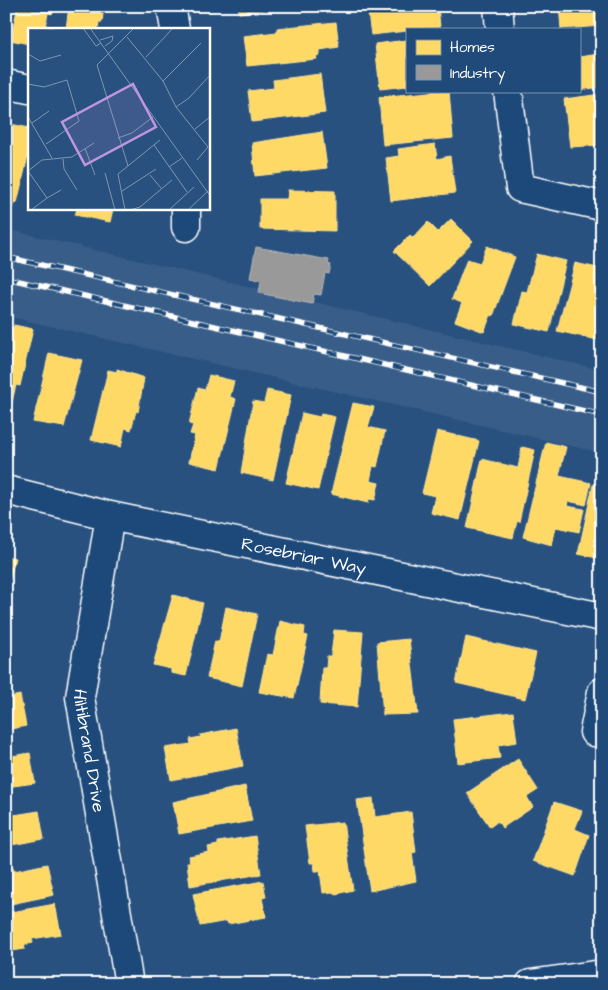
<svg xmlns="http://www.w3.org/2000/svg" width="608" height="990" font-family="'Architects Daughter',sans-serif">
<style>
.built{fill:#375d88}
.homes{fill:#ffd966;stroke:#ffe494}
.industry{fill:#999;stroke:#b8b8b8}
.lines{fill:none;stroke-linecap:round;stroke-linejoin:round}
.minor-casing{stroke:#fff;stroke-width:31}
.major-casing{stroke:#fff;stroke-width:31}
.minor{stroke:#1f4a7a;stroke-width:28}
.major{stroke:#1f4a7a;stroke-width:28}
.rail-casing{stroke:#fff;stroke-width:5.5}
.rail{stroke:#1f4a7a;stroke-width:4;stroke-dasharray:11;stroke-linecap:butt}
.labels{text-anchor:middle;stroke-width:5;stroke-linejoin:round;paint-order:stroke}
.street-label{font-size:18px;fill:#fff;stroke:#1f4a7a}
.inset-road{fill:none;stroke:#7e97b2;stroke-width:1}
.view{fill:#bd96df;fill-opacity:0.15;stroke:#bd96df;stroke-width:2.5}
.inset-edge{fill:none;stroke:#fff;stroke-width:2.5}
</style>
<rect width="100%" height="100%" fill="#28517f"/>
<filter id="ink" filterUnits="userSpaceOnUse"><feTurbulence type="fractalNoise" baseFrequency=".02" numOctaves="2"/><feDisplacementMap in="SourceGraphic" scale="10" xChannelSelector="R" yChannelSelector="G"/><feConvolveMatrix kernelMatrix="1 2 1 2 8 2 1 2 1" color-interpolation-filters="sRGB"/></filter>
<g filter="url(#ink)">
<path class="built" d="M6,229L602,370V453L6,316Z"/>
<path class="homes" d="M18,6H53L52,14L48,13L45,29H29V44L10,40Z
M69,6H104L102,22H99L98,29H66Z
M238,6H297L239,13Z
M367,6H438L440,27L407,29V31L371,35Z
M559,6H602V26L561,29Z
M336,22L339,47L320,50V55L316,56L317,59L247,66L243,36L277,32V28Z
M407,40V86L380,89L375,44Z
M602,50V87L579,90V57L599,54V51Z
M320,74L325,113L252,122L248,91L274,88L273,80Z
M439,91H449L453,138L383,145L379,97Z
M602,94V145L570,147L564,99Z
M6,123L29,128V152L17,203L14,202L9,223H6Z
M322,132L327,168L255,176L252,143Z
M435,144L437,159L450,156L455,193L391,201L386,158L399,156L398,149Z
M288,190L335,191V231L260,229V199H287Z
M77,209H113L110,222L75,215Z
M451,219L473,241L430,286L394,251L410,235L413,238L428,222L438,232Z
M487,246L515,257L493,316L491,315L484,332L455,321L462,303L452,299L467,259L480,263Z
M537,254L566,261L549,332L514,324L522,291L527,292Z
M575,263L602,269V341L557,331Z
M14,325L33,329L20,386L16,385L8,419H6V326L13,328Z
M49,353L82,360L64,427L33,422Z
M117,369L144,378L138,412L136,411L131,430L125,428L121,447L91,440L108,370L117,372Z
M209,375L234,381L230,397L236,399L219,469L189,462L195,435L190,434L193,425L189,424L198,388L205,390Z
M267,390L291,395L273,480L241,473L253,401L264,403Z
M353,403L374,407L368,427L385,431L377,467L373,466L370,481L379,483L375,500L369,499L368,503L331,494Z
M302,413L320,417L321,414L335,417L318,490L286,483Z
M437,431L479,441L460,520L431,513L435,496L422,493Z
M546,442L566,447L559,476L591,483L586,505L568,501L567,506L584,509L579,532L556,527L552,545L523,537Z
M522,447L535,450L519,522L517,521L513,538L467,528L482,459L518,468Z
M593,485L602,486V559L578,554Z
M6,556L15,558L7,592L9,593L6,606Z
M173,595L203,603L186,676L171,673V669L153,665Z
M226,607L257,614L242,686L207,678L215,641L219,642Z
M280,621L305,627L304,635L308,636L294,698L259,692L267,654L273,655Z
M334,630L363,632L357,707L320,704L322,668H326L327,656H331Z
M466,637L536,653L525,699L456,683Z
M409,639L418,714L383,715L377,642Z
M20,695L26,726L6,730V698Z
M513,712L517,742L498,745L500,758L458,763L453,719Z
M236,728L243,766L171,780L165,748L191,744L190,739L201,737L200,735Z
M30,753L35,783L6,787V757Z
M518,759L538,790L527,797L533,807L502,828L498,821L490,827L467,793Z
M245,786L252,821L179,834L173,802Z
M373,798L375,817L411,812L416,852L412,853L416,881L370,891L357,800Z
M554,802L582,811L575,829L589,835L575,876L533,861Z
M13,809L14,815L39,811L44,839L6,846V811Z
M343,822L353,890L336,894L332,892L323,893L320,871H315L314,863H310L305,826Z
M255,836L261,874L190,886L187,862H190L189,856L209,852L208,847L218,845V842Z
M47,864L54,895L6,905V869L13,868L14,871Z
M263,881L266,897L262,898L266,917L228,924L227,921L200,926L193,894Z
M55,904L61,934L32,939L33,943L24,945L25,949L6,952V913Z"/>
<path class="industry" d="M256,247L329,260L328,264L331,265L329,274L325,273L321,295L314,294L312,304L259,293L261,281L250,278Z"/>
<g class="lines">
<defs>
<g id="minor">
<path d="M171,6L175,29"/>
<path d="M498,6L500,29"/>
<path d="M6,84L29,89"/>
<path d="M508,91L520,188L602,206"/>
<path d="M186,209V227"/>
<path id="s1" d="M6,490L110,516L602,617"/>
<path id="s2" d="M110,516L80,697L129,984"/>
<path d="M594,732L602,692"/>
</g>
<path id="major" d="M530,984L602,974"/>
</defs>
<use href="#minor" class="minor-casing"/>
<use href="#major" class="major-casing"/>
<use href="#minor" class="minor"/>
<use href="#major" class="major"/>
<defs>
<path id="rail" d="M6,257L602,392
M6,278L602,415"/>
</defs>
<use href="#rail" class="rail-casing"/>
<use href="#rail" class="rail"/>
</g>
</g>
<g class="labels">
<g class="street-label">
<text dy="6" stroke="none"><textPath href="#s1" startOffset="305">Rosebriar Way</textPath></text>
<text dy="6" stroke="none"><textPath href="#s2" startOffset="238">Hiltibrand Drive</textPath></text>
</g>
</g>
<g transform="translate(28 28)">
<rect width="182" height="182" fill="#28517f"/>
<path class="inset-road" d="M7,0L26,1M55,0L68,18L73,15M62,0L183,169M99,9L135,53L148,79L180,119L169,132M72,12L85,8L84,13L77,18M0,26L12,33L33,27M118,29L145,0M135,53L173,15M0,56L16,59L39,52L51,93L18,116M148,79L161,70L183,46M0,89L24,130M4,95L21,83M167,101L183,88M90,110L104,105L125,89M126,117L159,164M57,120L67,147M35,131L36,141L49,162M100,138L69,37L106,0M141,139L154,130M77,145L87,182M122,147L133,160M94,163L128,141M19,170L33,162M3,182L19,170L0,143L14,132L44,129L66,115M97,182L90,146L132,112M102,182L112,179L144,152M141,182L166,159M160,182L180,163"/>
<path class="view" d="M105,56L128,99L57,137L34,94Z"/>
<rect width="182" height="182" class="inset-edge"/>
</g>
<rect width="608" height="990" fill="none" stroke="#1f4a7a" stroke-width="25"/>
<rect x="12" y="12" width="583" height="965" fill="none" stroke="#fff" stroke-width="2" filter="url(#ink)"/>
<rect x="406" y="28" width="175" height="65" fill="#1f4a7a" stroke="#7992af"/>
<rect x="416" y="40" width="25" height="15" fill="#ffd966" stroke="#7992af"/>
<text x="450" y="52" font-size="15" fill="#ffffff">Homes</text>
<rect x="416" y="65" width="25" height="15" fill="#999999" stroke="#7992af"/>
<text x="450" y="78" font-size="15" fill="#ffffff">Industry</text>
</svg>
